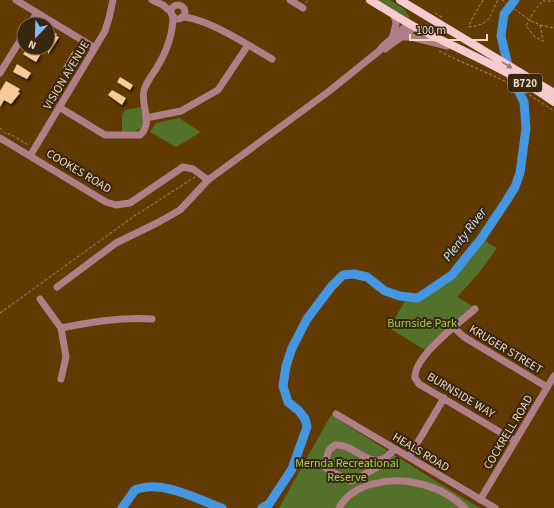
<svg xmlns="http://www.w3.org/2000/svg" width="554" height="508" font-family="'Source Sans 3',sans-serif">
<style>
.green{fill:#53712a}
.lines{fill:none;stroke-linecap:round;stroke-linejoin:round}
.river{stroke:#4496e1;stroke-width:9}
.building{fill:#f7ca98;filter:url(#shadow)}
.path{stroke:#a98a61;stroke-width:1;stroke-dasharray:3 2;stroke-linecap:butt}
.minor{stroke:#b07e86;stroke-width:7}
.major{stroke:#f4cbd0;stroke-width:8}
.path-bridge{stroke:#a98a61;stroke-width:1;stroke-dasharray:3 2;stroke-linecap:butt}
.oneway{fill:#967870}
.labels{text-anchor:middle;stroke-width:4;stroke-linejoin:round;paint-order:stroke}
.shield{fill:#382611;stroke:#b9a38b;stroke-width:1}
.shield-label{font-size:11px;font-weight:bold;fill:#f0d8bf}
.street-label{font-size:12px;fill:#f0d8bf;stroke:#382611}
.park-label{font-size:12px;fill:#9dd453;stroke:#382611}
.water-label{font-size:13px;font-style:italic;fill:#d4e7fa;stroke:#382611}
</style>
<defs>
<filter id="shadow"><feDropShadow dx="1.5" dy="2.5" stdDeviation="1" flood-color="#0009"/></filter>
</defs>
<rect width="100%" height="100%" fill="#603a00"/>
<path class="green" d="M376,0H390L404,9L410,17L408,18Z
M141,107L144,123L142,128L136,131L122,132V115L125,110Z
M179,118L201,132L176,147L150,132L156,123Z
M483,240L497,248L479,273L457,297L474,307L425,350L389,328L405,301C422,303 421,297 435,289C438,287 442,287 446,285C462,274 471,254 483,240Z
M331,415L463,498L480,508H279Z"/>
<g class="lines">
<path class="river" d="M122,508L135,490C162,479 196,499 222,508
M262,508L269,504L292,469L307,427L305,419L299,411L288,402L283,386L286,366L292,348L307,319L331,287L343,275L354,274L367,277L385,291L400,296L417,298L421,296L452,275L459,266L481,239L505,203L515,187L520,173L526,128L524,102L510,74L501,36L504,14L515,0"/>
</g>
<path class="building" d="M48,29L57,34L56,36L59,37L48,54Z
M28,48H30L40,55L36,62L23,54Z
M76,50L81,53L70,70L68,69L67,71L63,68L73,51L75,52Z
M17,64L31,73L27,79L13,72Z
M120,77L133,85L130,90L117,82Z
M6,81L20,89L18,92L20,93L11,104L4,100L0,107V91Z
M112,90L126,98L122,105L108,95Z"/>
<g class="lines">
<path class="path" d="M483,0C478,9 471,18 469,27C490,24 489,19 497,1L499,0
M306,3L308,0
M435,13L442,17
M531,21L540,25L554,28
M540,25L543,41L535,37L526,26L533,13L542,1H554
M439,51C456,60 474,67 492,75C514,85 535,98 554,111
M0,128L6,134H10L28,145
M0,313L133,217L195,177"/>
<path class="minor" d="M16,0L95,48
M152,0L163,5L171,12
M290,0L303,8
M171 12a7 7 0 1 1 14 0a7 7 0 1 1-14 0Z
M182,17C207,18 250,46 272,59
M30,24L37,13
M393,35L396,24L394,14
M402,37H411L447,46
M385,49L415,27
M0,73L24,34
M59,107L105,135H140C154,123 140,106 144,90C146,83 152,75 156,69C166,53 173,34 173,16
M146,118L181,111L218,90L248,45
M0,138L106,202L116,205L130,203L183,167L193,169L208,180
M30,156L105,31L109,18L113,0
M57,287L116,243L157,223L180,210L208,180L328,92L379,51L383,46L409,23
M40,299L61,328L66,357L61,379
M475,309C459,323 413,357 415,378L419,384L515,441
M61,328C91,322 121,317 152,319
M454,328L464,337L547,387
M336,414L495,508
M409,457L444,398
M385,458L376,468L352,481L329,471L324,466L329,450L335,445C352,443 367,466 383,459C388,457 391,452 395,449
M480,500L554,376
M339,508C352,483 391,477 416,483C434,486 452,496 465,508"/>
<path class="major" d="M370,0C385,9 400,19 415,27C462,51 511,71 554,102
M400,0L554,93"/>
<path class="path-bridge" d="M502,0L531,21"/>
</g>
<defs><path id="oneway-solid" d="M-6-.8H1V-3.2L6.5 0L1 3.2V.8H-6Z"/></defs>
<use class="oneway" href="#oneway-solid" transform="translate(507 65) rotate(32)"/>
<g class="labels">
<rect class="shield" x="508" y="74" width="34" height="18" rx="3"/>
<g class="shield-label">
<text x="525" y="87">B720</text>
</g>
<g class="street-label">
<text transform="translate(66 75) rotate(-59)" y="4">VISION AVENUE</text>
<text transform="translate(79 171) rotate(31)" y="4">COOKES ROAD</text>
<text transform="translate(506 349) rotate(31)" y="4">KRUGER STREET</text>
<text transform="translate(461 395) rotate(31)" y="4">BURNSIDE WAY</text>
<text transform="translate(508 432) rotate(-59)" y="4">COCKRELL ROAD</text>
<text transform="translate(421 452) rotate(31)" y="4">HEALS ROAD</text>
</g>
<g class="park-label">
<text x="422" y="327">Burnside Park</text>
<text x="347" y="467">Mernda Recreational<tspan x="347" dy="14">Reserve</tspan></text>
</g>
<g class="water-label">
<text transform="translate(464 234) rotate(-53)" y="5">Plenty River</text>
</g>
</g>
<g transform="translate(36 36) rotate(203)"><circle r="19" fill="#382611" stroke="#826d57"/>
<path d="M0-3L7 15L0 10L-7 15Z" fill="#7fbdfa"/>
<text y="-6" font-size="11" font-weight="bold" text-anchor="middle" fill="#f0d8bf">N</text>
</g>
<path d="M410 34v6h77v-6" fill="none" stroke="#f0d8bf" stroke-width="2"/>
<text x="416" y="34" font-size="12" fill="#f0d8bf" stroke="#382611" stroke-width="3" paint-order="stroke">100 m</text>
</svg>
